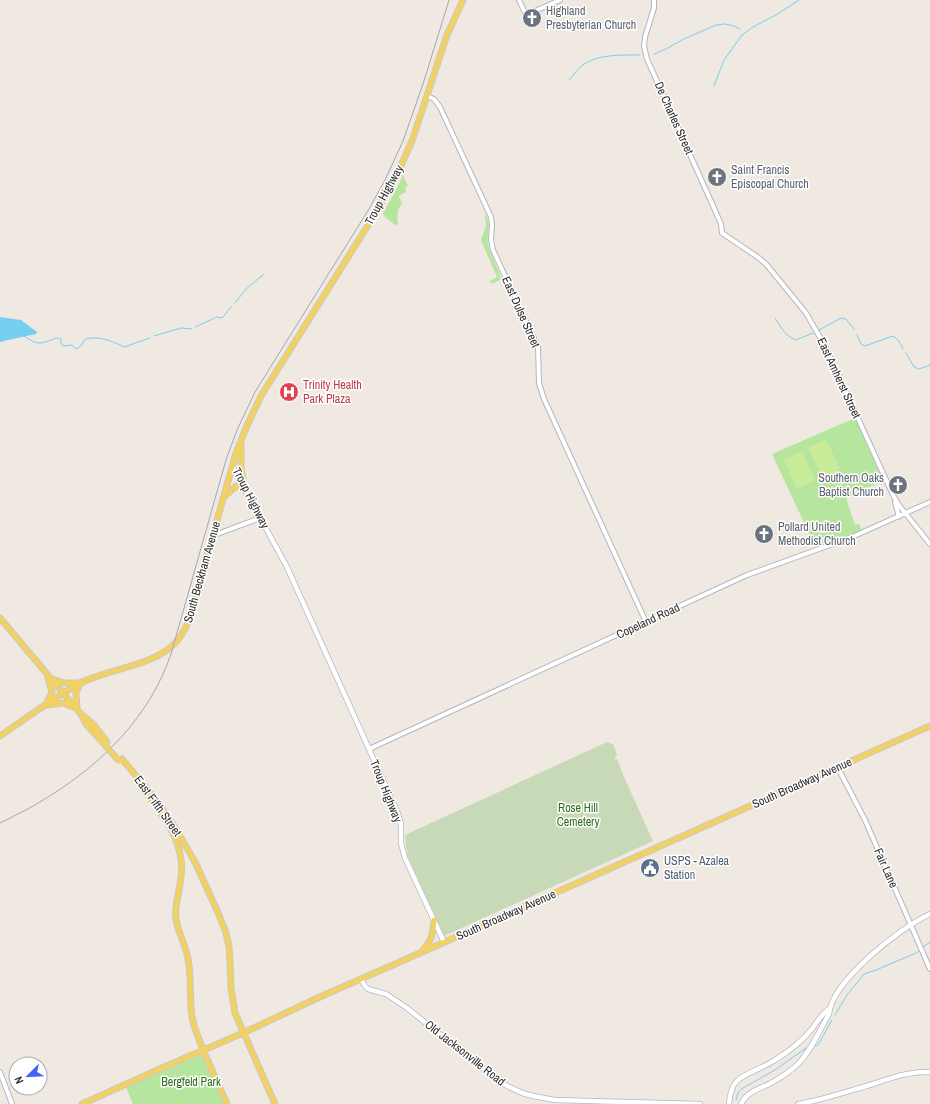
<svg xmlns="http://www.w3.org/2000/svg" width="930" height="1104" font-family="'Archivo Narrow',sans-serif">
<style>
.green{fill:#b6e59e}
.cemetery{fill:#c8d9b8}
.pitch{fill:#c9ec9a}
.water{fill:#75cff0}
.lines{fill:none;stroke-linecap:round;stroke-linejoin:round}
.stream{stroke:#75cff0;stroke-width:1}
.tertiary-casing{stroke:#b4b7c1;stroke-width:6}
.secondary-casing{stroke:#b4b7c1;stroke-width:6}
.primary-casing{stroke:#c9c9c9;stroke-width:7}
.tertiary{stroke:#fff;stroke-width:4}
.secondary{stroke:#fff;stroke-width:4.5}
.primary{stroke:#f2d163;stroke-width:5}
.rail{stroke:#a3a6b8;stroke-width:1}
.primary-bridge-casing{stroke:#c9c9c9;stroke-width:7;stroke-linecap:butt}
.primary-bridge{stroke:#f2d163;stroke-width:5}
.labels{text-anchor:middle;stroke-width:3;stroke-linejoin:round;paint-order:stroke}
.worship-label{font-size:12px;fill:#5b616d;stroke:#fff;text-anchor:start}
.street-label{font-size:12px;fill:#2e2e2e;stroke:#fff}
.health-label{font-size:12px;fill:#be3a42;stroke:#fff;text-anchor:start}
.park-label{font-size:12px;fill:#2c6e1b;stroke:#fff}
.service-label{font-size:12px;fill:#4e5e75;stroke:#fff;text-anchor:start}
</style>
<rect width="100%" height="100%" fill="#efe9e1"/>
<path class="green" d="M403,175L408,186L405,187L406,192L399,196L402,204C397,208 397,217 398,224L395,225L384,216L383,213L397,188Z
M485,213C493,227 485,235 489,248C492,258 498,268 501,278L500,280L492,284L490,281L497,277L481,240L486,226Z
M855,418L883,481L846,498L855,525L859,524L862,530L818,547L815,546L772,454Z
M202,1054L224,1104H133L126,1087Z"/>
<path class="cemetery" d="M607,742L614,745L617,756L615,757V759H617L624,777L653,841L444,936L408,856L406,846L405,835Z"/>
<path class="pitch" d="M826,439L840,469L822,477L808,448Z
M802,451L815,480L797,489L784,460Z"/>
<path class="water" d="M0,317L21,320L37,332L36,334L8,340L1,342H0Z"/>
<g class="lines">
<path class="stream" d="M654,54L666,49L684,39L716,25L725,24L734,26L740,29
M569,80C574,75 578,68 584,64C600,54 622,55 640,55
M714,86L724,60L742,35L753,27L776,15L799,0
M235,303L246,289L264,274
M775,318C781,327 785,336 796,340L813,333
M195,327L217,317L222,318L232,306
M819,330L841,318L846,319L854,329
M857,335L861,344L865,346L893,336L899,341L903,349
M24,336C39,346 40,344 56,338L61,339V344L64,346L72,345L76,349L81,346L85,339C100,336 110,340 124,347L150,338
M154,336L181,328L192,329
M906,353L914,367L919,369L930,365
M923,947L930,942
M835,1015L847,995L864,974L876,970L916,953L919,951
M815,1046L818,1045L832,1020
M736,1100L738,1093L743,1088L775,1070L806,1048"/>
<defs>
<path id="tertiary" d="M519,0L526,15L560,0
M654,0V8L645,37L644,46L647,59L710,199L721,224L722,233L759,258L766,264L806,313L825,346L893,495L898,504L930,544
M427,96L434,99L440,107L491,217L492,224L491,240L493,250L538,347L539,383L544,399L646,622
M895,502L898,513V517
M212,536L260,518
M369,749L747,575L852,537L930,502
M838,768L865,820L930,969
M0,1072L12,1104"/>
<path id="secondary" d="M232,466L287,567L397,811L401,824V843L405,858L444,942
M361,979L365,986L368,989L386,994L407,1008L501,1083L522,1093L533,1096L555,1100L700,1104
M729,1104C730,1096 731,1087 737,1081C745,1073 765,1067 775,1060C788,1052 801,1042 811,1030C817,1023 821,1014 829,1009
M741,1104C747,1091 760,1089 771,1083C780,1078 789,1072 797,1065C811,1051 819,1031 829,1014C832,981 901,927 930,914
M798,1104C824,1100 848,1091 873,1084C891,1078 910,1071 930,1072"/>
<path id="primary" d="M241,445V467L245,491
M224,497L236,486L240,487L245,491
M0,618L80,713L93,724L107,742
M52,679L64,683H77
M47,702L52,692L48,678
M47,705L64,703L75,708
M77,708L76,693L81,682
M82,716L86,724L104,744
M0,736C15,726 30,715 45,705C56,698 67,690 79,684C118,663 173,669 189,619L236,453L246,428L261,396L375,214L398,172L412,141L447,35L463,0
M122,759L154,797L173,824L196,864L219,915L226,933L229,946L230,962L231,988L235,1013L275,1104
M142,788C162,814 186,842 181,877C180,891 174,904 176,919C178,933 186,945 188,959C192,978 189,998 192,1017C195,1032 201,1045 207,1059C214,1074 220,1089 227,1104
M423,950C432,940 433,933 434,920
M82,1104L162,1068L243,1033L322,996L402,961L930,726"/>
</defs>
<use href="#tertiary" class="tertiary-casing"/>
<use href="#secondary" class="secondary-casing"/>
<use href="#primary" class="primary-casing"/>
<use href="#tertiary" class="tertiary"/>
<use href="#secondary" class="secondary"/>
<use href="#primary" class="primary"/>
<path class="rail" d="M0,823C16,815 33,807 48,797C103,763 150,716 171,654L226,460L237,430L255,392L369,209L385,180L403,141L424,81L449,0"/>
<defs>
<path id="primary-bridge" d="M104,744L119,761"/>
</defs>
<use href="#primary-bridge" class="primary-bridge-casing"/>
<use href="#primary-bridge" class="primary-bridge"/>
</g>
<defs>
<symbol id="church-disc" viewBox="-11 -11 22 22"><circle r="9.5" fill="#6b7280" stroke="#fff"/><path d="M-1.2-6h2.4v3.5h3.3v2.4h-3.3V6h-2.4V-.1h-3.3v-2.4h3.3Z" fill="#fff"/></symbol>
<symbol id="hospital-disc" viewBox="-11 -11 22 22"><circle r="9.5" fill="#e0444e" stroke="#fff"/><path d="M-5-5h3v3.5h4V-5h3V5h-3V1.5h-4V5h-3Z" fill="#fff"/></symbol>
<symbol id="civic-disc" viewBox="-11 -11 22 22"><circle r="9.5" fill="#5c6f8a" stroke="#fff"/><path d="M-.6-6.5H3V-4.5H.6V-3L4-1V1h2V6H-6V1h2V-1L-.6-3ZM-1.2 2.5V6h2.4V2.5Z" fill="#fff"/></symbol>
</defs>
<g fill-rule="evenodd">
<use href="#church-disc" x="521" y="7" width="22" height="22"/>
<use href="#church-disc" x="706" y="166" width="22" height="22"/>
<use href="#hospital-disc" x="278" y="381" width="22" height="22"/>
<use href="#church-disc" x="887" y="474" width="22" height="22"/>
<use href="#church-disc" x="753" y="523" width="22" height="22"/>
<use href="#civic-disc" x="639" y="857" width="22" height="22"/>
</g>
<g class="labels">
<g class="worship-label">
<text x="546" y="15">Highland<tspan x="546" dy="14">Presbyterian Church</tspan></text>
<text x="731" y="174">Saint Francis<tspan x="731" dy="14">Episcopal Church</tspan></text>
<text x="884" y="482" text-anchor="end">Southern Oaks<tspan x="884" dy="14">Baptist Church</tspan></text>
<text x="778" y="531">Pollard United<tspan x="778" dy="14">Methodist Church</tspan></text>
</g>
<g class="street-label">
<text transform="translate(674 118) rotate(66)" y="4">De Charles Street</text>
<text transform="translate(384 195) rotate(-61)" y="4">Troup Highway</text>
<text transform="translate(521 312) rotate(66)" y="4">East Dulse Street</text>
<text transform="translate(839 378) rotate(65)" y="4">East Amherst Street</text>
<text transform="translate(251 498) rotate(63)" y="4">Troup Highway</text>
<text transform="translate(202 572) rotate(-74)" y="4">South Beckham Avenue</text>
<text transform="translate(648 621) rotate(-25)" y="4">Copeland Road</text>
<text transform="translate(802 783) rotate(-24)" y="4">South Broadway Avenue</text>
<text transform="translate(386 791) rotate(68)" y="4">Troup Highway</text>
<text transform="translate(158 806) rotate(54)" y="4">East Fifth Street</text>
<text transform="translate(886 868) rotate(66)" y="4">Fair Lane</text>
<text transform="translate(506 915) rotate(-24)" y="4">South Broadway Avenue</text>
<text transform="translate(465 1053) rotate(38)" y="4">Old Jacksonville Road</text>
</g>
<g class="health-label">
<text x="303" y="389">Trinity Health<tspan x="303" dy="14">Park Plaza</tspan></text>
</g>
<g class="park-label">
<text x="578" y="812">Rose Hill<tspan x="578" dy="14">Cemetery</tspan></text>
<text x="191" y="1086">Bergfeld Park</text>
</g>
<g class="service-label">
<text x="664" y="865">USPS - Azalea<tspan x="664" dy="14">Station</tspan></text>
</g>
</g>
<g transform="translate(28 1076) rotate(246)"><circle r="19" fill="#ffffff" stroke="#ababab"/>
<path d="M0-3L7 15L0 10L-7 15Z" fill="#4264fb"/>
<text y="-6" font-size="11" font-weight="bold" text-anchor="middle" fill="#2e2e2e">N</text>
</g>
</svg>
